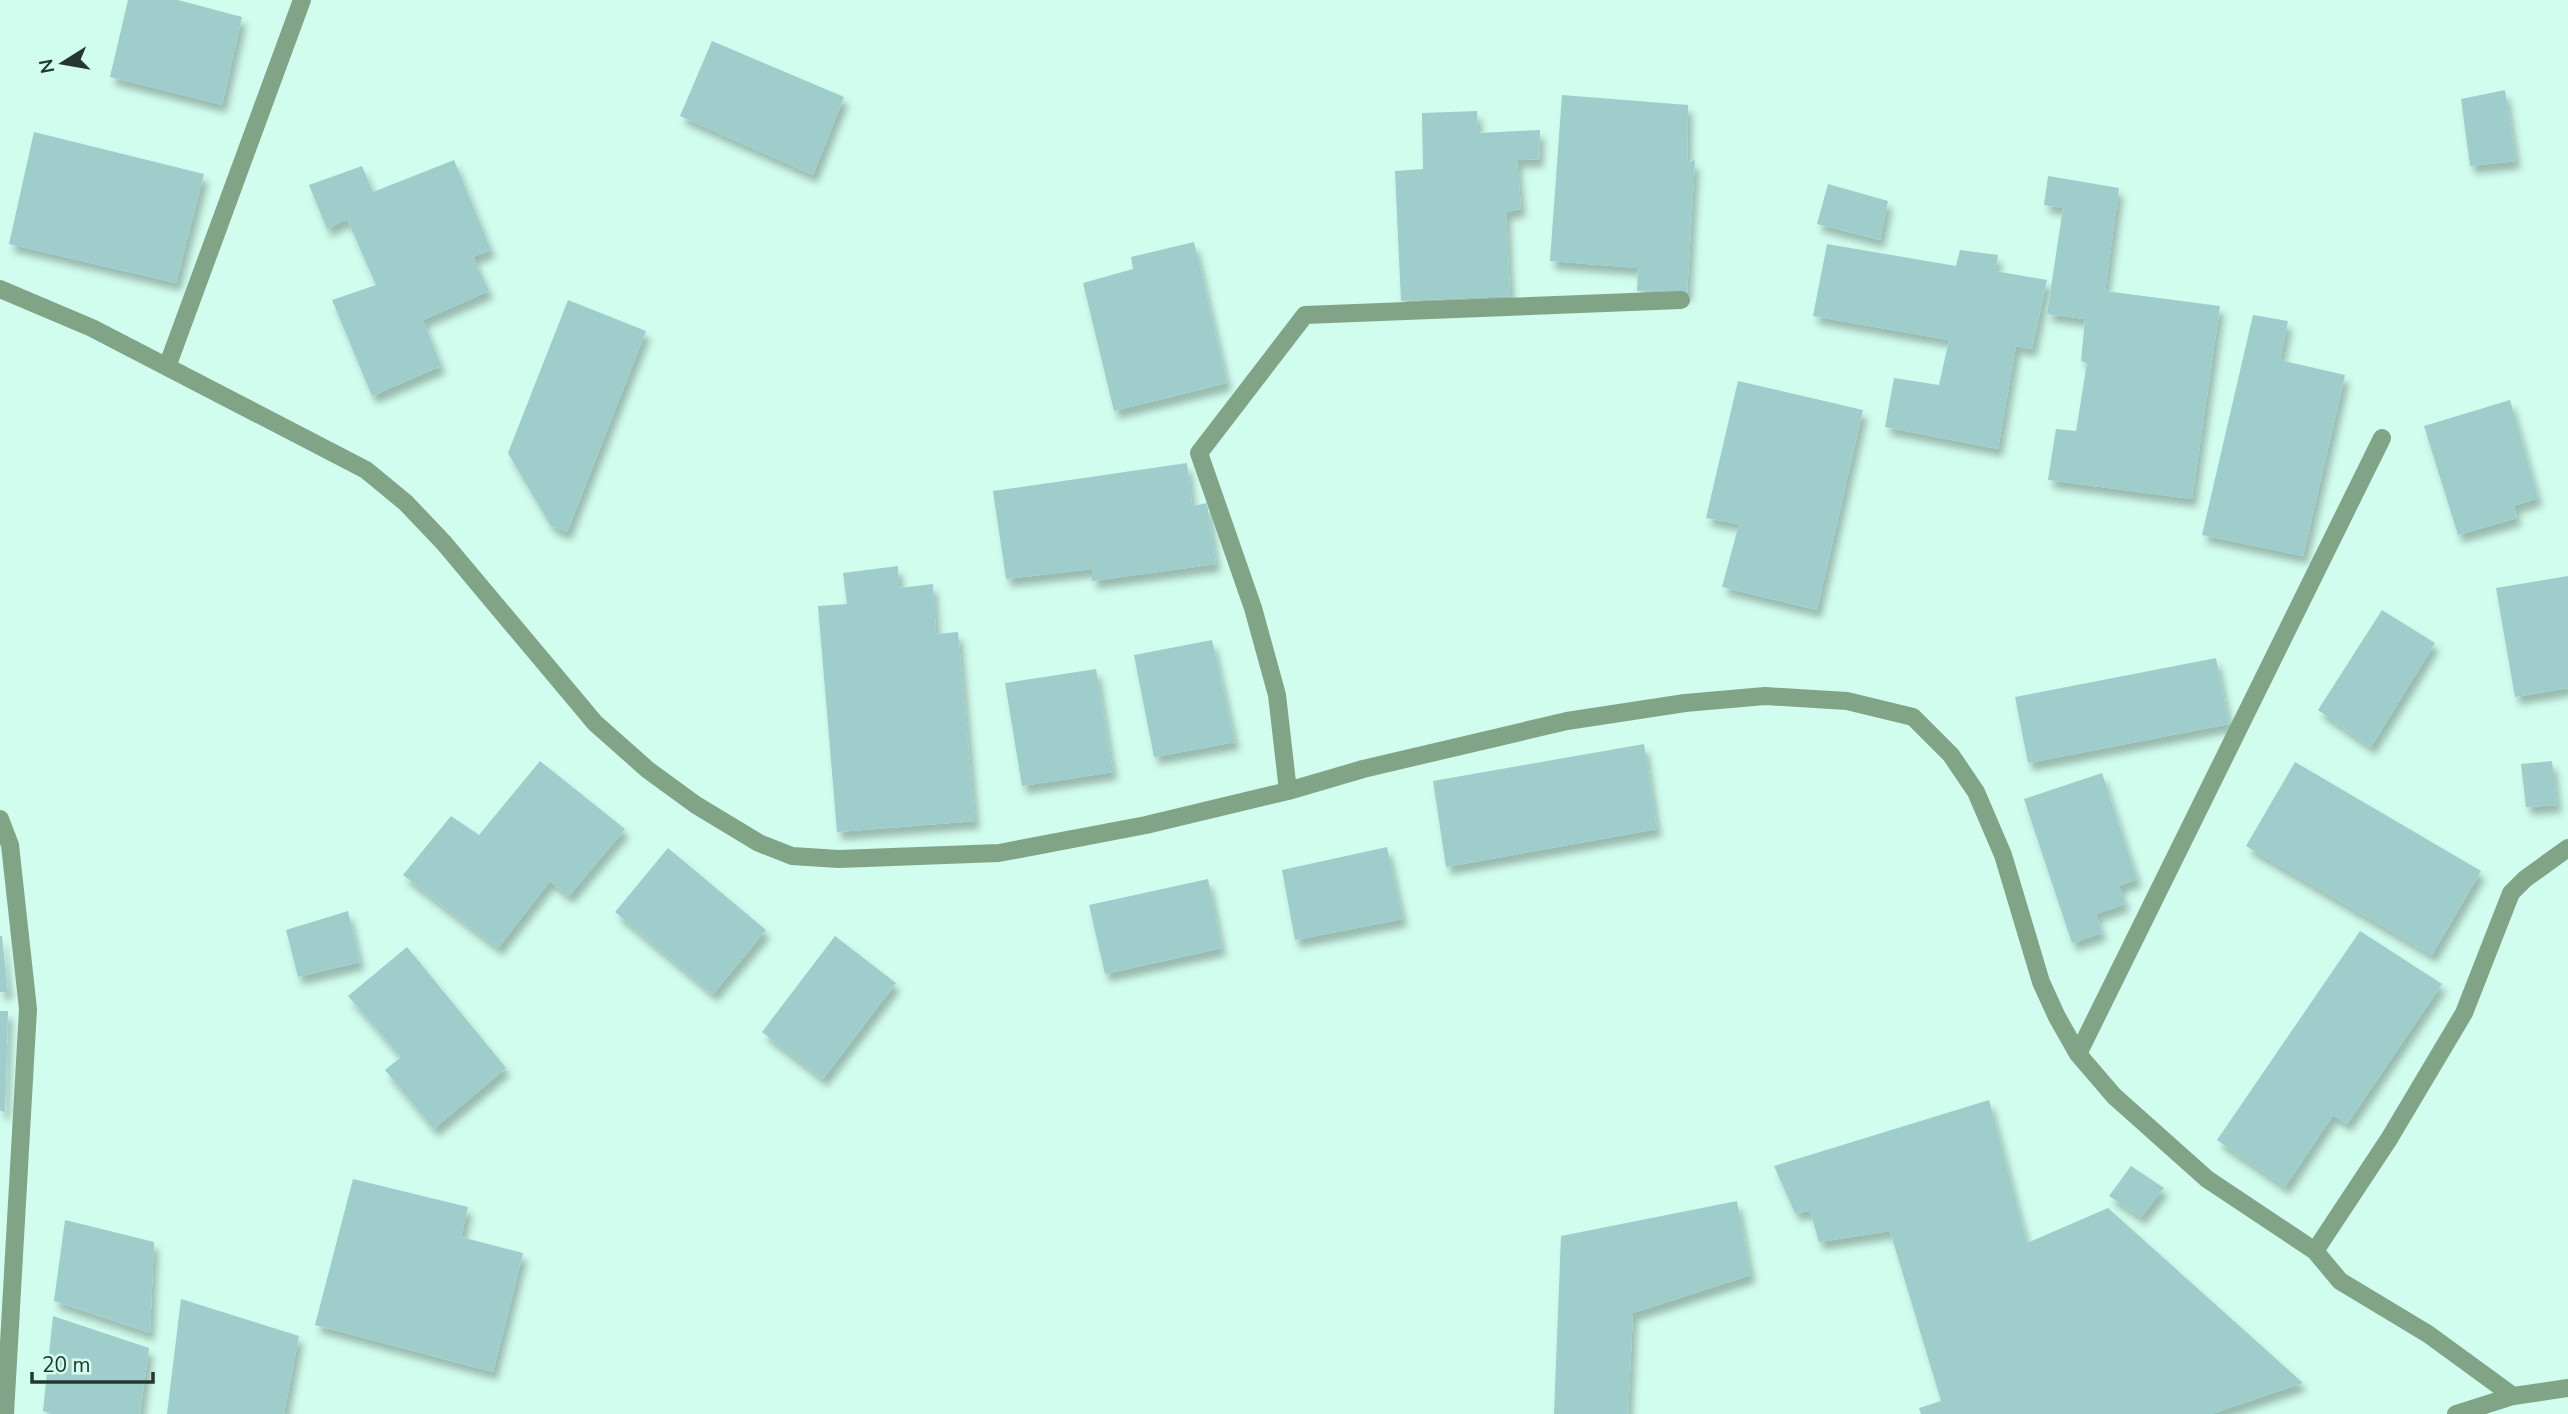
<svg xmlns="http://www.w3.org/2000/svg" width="2568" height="1414" font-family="'Nunito Sans',sans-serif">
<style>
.building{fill:#9ecdcc;filter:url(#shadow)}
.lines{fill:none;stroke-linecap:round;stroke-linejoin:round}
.minor{stroke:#81a487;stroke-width:18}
.tertiary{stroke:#81a487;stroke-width:18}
</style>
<defs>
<filter id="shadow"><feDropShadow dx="4.5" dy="8" stdDeviation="3.5" flood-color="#0004"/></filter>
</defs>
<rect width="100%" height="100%" fill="#d1fdee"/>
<path class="building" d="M128,0H178L242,17L222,105L110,77Z
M712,41L844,97L813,175L680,116Z
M2505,90L2516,161L2470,166L2461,99Z
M1562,95L1688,105L1687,162L1695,160L1687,294L1637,291L1638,268L1550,261Z
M1477,111L1478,133L1540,130L1539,159L1517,160L1521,209L1506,212L1510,296L1401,301L1395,171L1423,169L1422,113Z
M34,132L204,174L176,283L9,244Z
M454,160L491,250L473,257L489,291L423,320L441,366L372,396L332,300L376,285L347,219L327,229L309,185L362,166L373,192Z
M2048,176L2119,188L2105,291L2220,306L2192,499L2048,480L2056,429L2076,431L2087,363L2081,361L2085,319L2047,314L2063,208L2044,205Z
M1828,184L1888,201L1880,240L1817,224Z
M1194,242L1227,383L1114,411L1083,283L1133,269L1131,257Z
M1827,244L1956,266L1960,250L1998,255L1995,271L2047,280L2032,349L2016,346L1998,449L1885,427L1894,378L1939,385L1949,340L1813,316Z
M568,300L646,331L567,532L551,526L508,453Z
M2253,315L2288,321L2280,360L2345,375L2303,556L2202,535Z
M1738,381L1863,410L1817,610L1722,587L1739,524L1706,518Z
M2510,400L2538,498L2514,506L2517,518L2458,535L2424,426Z
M1187,463L1192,506L1207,503L1216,564L1092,581V569L1006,579L993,491Z
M898,566L899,588L933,584L936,634L958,632L975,821L837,832L818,606L847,604L843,573Z
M2568,576V688L2515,697L2496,588Z
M2382,610L2435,643L2371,747L2318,710Z
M1212,640L1235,742L1154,757L1134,655Z
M2216,658L2229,724L2028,763L2015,697Z
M1096,669L1113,772L1022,786L1005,683Z
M1644,744L1657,829L1446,867L1433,781Z
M540,761L625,829L569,896L550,881L498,948L403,875L451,816L479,835Z
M2552,761L2557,805L2526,807L2521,764Z
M2295,762L2481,871L2432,955L2246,846Z
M2102,773L2137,879L2119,886L2125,904L2096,914L2102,933L2072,943L2024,799Z
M1387,847L1403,919L1295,940L1282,870Z
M668,848L766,930L713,994L615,912Z
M1208,879L1222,948L1105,974L1089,905Z
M348,911L360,962L298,977L286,930Z
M2360,931L2442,984L2347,1124L2333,1115L2285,1187L2217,1140Z
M0,936H2L8,992H0Z
M835,936L896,983L823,1079L762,1032Z
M407,947L506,1068L434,1129L385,1070L401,1057L348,996Z
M0,1011H8L5,1112L0,1111Z
M1989,1100L2027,1243L2108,1208L2303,1383L2211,1414H1921L1919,1408L1941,1401L1890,1231L1819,1242L1810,1211L1795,1213L1774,1166Z
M2131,1166L2164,1188L2141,1217L2109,1196Z
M353,1179L468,1207L461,1237L523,1253L493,1372L315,1325Z
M1737,1201L1751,1275L1633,1313L1628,1414H1554L1561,1236Z
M65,1220L154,1242L150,1333L54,1301Z
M181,1299L299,1336L284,1414H167Z
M53,1316L149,1348L140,1414H52L43,1411Z"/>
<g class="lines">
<path class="minor" d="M0,289L92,328L366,470L406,503L444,543L595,723L648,770L696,805L759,843L792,856L839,859L999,853L1146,825L1288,791L1363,769L1567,721L1685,703L1765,696L1847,701L1913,717L1951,755L1976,792L2003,855L2041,982L2057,1017L2078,1054L2114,1096L2207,1179L2315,1251L2340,1281L2428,1334L2513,1396
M167,367L302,0
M1288,791L1277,695L1253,608L1199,453L1305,315L1681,300
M0,819L10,845L28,1009L5,1414
M2078,1054L2382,438
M2315,1251L2389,1139L2464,1013L2511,893L2525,879L2568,848"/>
<path class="tertiary" d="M2456,1414L2513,1396L2568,1388"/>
</g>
<g transform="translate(63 63) rotate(259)" stroke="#d1fdee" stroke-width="5" paint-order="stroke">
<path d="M0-5L12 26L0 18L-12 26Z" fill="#263731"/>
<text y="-10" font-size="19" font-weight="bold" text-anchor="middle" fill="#263731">N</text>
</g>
<path d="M32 1372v10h121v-10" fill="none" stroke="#263731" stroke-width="3.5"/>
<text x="42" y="1372" font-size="21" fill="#263731" stroke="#d1fdee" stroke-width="5" paint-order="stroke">20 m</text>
</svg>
